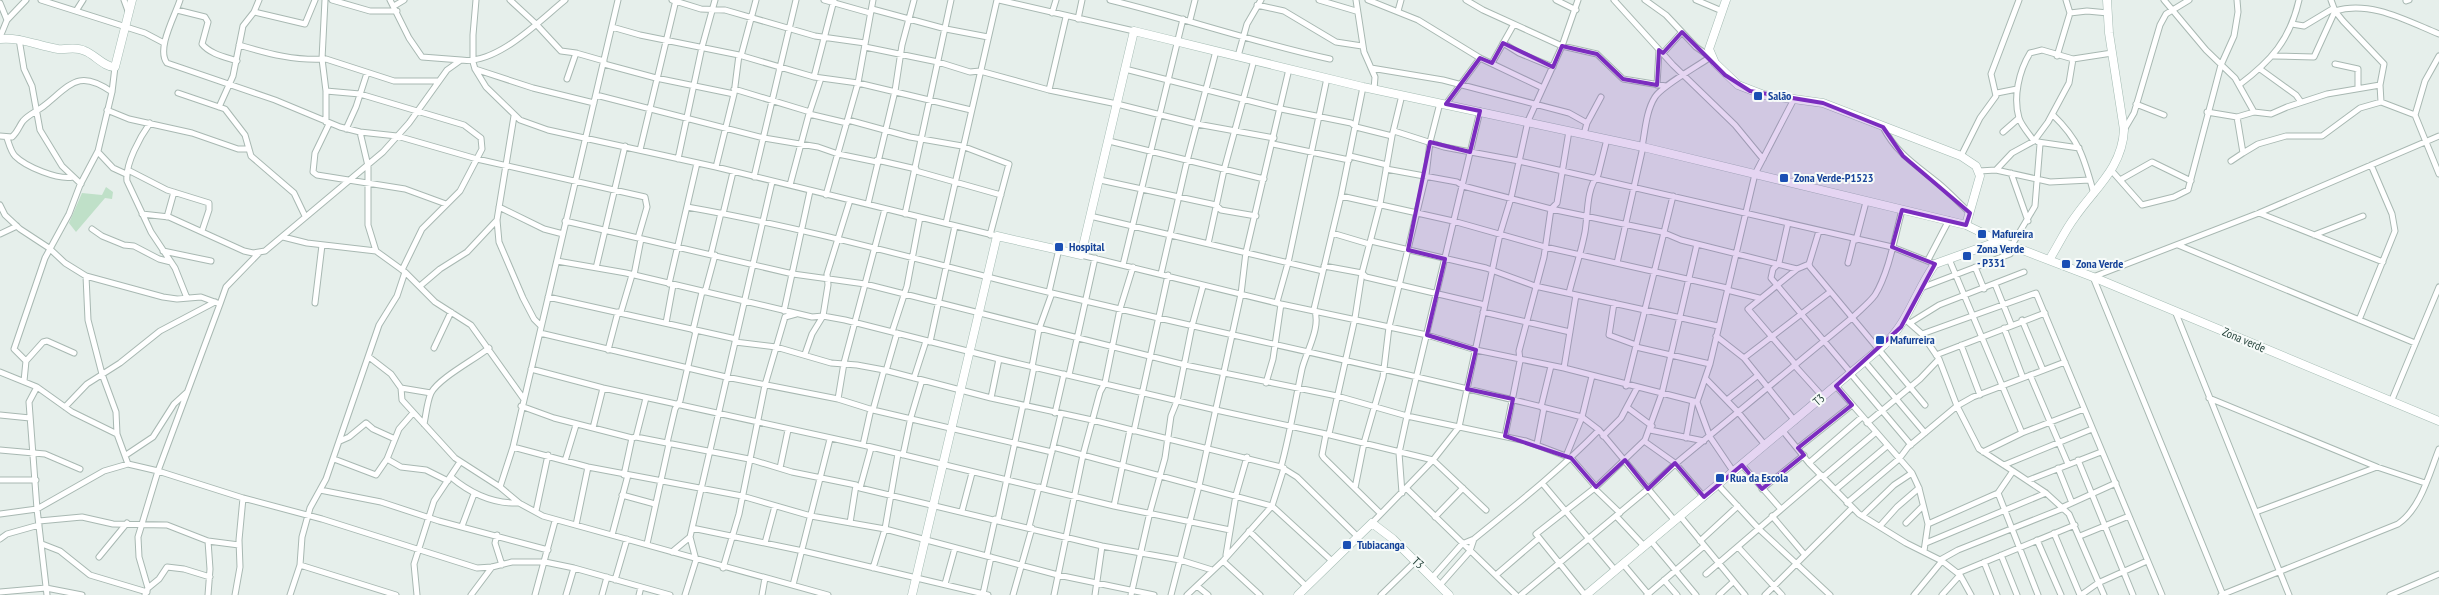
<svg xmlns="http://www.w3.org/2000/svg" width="2439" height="595" font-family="'PT Sans Narrow',sans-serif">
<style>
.green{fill:#bfe0c8}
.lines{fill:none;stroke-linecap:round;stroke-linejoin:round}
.street-casing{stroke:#a8b8b2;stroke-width:7}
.secondary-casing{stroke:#a4bbb3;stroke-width:9}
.street{stroke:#fff;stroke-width:5}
.secondary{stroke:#fff;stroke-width:8}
.marked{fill:#7b2cbf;fill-opacity:0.2;stroke:#7b2cbf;stroke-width:4;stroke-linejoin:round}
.transit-dot{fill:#1a4fb4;stroke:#f7fbf9;stroke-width:2}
.labels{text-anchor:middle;stroke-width:4;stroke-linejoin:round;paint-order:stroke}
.transit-label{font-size:12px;font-weight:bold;fill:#164399;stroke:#f7fbf9;text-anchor:start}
.street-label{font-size:12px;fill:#24423a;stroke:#f7fbf9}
</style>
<rect width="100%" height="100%" fill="#e6efeb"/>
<path class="green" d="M106,187L113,192L112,199L105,198L76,232L69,223L82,193L102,195Z"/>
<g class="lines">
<defs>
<path id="street" d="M41,0L145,33L164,43
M124,0L128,11
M180,0C175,16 156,49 167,63L275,100L340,127L360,132L397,136L477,159L645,197L647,207L638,238
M325,0L322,59L326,91V122
M332,0L370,11H397
M390,0L409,38L422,57L461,60
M476,0L473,35V62L475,69L486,87L520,120L548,130L716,167L997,236
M510,0L536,24L561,51L576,53
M672,0L701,9L725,10L815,36L865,43
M824,0L870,13
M999,0L1134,31
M1110,0C1184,18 1256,43 1330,59
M1319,0L1356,11
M1356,0L1364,52L1375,77L1374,89
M1368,0L1418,20L1480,58L1543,88
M1466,0L1483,10L1562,46L1597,54L1623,79L1666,86
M1556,0L1576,10
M1614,0L1673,65L1735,125L1763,159
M1645,0L1666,15L1696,47L1712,58
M1696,0L1722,11
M2164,0L2206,50L2235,78L2254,112
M2331,0L2335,11L2343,21L2384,64L2380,85L2381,102L2415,115
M2406,1L2409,0
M0,3L7,20
M1257,5L1284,11L1336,42L1362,46
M394,6L404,0
M872,9L946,29L988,37
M177,10L205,17L208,22L202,44C210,54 225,57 237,61
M76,11L83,0
M1398,11L1401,0
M254,12L305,24L315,0
M1052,13L1056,0
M2070,13L2087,11L2108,13
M1078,19L1082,0
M1190,20L1195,0
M2292,24L2304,26L2334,8
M612,27L640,35L739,55L814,77L858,83L971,110
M0,37L7,20L26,0
M19,39L24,69L32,86L40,130L62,166L81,184
M1503,43L1519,53L1553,67
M239,45C269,54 296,61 326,59L394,81H438
M865,47L938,62L970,72L980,71L1049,90L1117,104L1197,124L1274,138
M1663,53L1682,32
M741,56L756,0
M1238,56L1247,24L1261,0
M2057,56L2070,13L2066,0
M2273,56L2314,57L2335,11C2370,0 2407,21 2439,34
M2439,56L2425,81L2415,115L2439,174
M1492,63L1514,24
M604,64L656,78L734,94
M2335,64L2358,69V88
M1371,68L1443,80L1569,113L1587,123L1584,134
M475,69L533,88L594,103
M1125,69L1281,109L1351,123L1356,127L1392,136
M2260,69L2296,95L2301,102
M814,77L834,0
M567,79L576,53L604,61
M1657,85L1659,50
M2239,85C2271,61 2290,40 2299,0
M734,89L810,112
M1049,90L1066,17
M326,91L360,94L464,125L481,138L482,149L460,191L422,229L402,270
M178,93L225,109L245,135L251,156L294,193L305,216
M1997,93L2017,89
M596,95L764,138L818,147L838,154L877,162
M1446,104L1480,58
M2136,104L2164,115
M219,107L233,76L243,26L254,12L259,0
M107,110L129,119L192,133L238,149H249
M2207,112L2237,117L2254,112L2271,114L2287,107L2327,94L2380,85
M809,114L847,123
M2053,115C2080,141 2084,158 2094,194
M514,116L497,220L499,242L523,298L534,319L541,326
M848,120L910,137L962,146L1009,164L990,235
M150,123C140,137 125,164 127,181L151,232L175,268L187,298
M1587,123L1601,97
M329,124L315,153L313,172L317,175L405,189L446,204
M1883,127C1896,153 1916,165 1938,183C1949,192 1959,203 1970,213
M346,129L356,107L367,73
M2124,130L2134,113L2160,25L2166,14L2189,0
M1394,131L1444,147L1519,161L1892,247L1935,264
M360,132L368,166V225L376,251L405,272L435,302L471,325L523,398
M2003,132L2019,118
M0,136L12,137C18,132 19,126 23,121C29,114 38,111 45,105C71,84 79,69 112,92
M7,138C9,144 11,152 15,156C26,167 58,180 73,177
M1109,141L1264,179
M2034,141C2029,134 2021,125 2019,118C2013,97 2019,71 2030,53L2042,50L2073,59L2112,53
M2038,142L2079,148
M1273,144L1349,160
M1642,147C1645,132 1646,111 1655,97C1662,86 1696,67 1709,58
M640,150L676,0
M98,152L113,168L126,174
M2243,153L2258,144L2286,136H2322L2360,108L2381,102
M1350,156L1387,165
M1961,156L1980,118L1996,96L1991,74L2019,0
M678,159L702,47L715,0
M877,160L916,169
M2231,161L2243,153L2237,117
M716,167L734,94L739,55
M1386,169L1457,182L1463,186L1551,209L1662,232L1681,240L1797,269L1809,264
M128,170L167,190L209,203V210L202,231
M1996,170L2050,182L2090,180
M2111,170L2142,205L2174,197L2188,190L2221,65L2234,36L2238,12L2237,0
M916,171L1001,195
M1979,171L1996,170L2012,153L2034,141L2048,122L2069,83L2073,59
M2011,173L2028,221
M754,177L796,0
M1100,180L1216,205L1221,210L1256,216
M2120,180L2152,162L2191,181
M790,185L809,114L821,78
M826,195L858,83L873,0
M1341,196L1453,221L1545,247L1727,288
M868,204L895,91L902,45L914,0
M0,205L5,215L20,229L49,248L65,263L86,276L163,297L177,299L201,297L220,304L158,471L138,537L139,557L148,588L145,595
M499,207L544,229L563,234
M687,207C812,229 933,264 1056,294C1231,336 1407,372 1582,417L1599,430L1675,521
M2259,213L2383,262
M142,214L169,217L244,251L253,253L265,251L383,152L409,123L447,70L461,60C497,65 539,21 565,0
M723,214L733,172
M905,214L951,0
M1090,216L1323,271
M167,217L174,192
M565,221L793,274L865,284L1185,365L1337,396L1407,416L1526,441L1571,458L1596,487
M946,223L997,0
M1788,223L1779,263L1773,269L1771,278L1851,373
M92,229L102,236L124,245L134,246L159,259L171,262
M1819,231L1809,264L1810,267L1925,405
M1332,233L1369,244
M0,234L17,226
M2314,235L2363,216
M283,237L307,243L376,251
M1856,240L1866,202
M1371,241L1486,268L1535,286L1718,326
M1208,244L1224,170L1254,60
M2012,245L2035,206L2040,144
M2178,245L2415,343
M163,251L211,261
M711,254L721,213
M1081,255L1281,304L1427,335L1476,350L1564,368L1697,402
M1949,259L2022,433
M1928,260L1949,220
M557,261L626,273L812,317L823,316L845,320L999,359L1216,410L1326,434L1433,460L1486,510
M1617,263L1643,147
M1848,263L1854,239
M1123,265L1183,19
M1324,266L1362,273L1366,277L1485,305
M1975,267L1984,289
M596,268L625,146
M1161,274L1187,161L1216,51
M634,275L641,239
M86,276L88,320L102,374L116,412L117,434L128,464
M669,284L697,163
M1995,284L2011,324
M420,286L440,269L467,252L497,220
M1921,288L2010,254
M1727,290L1759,298
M705,292L715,255
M1049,292L1059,249
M1569,293C1574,273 1581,253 1585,232C1588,215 1586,189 1598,175L1607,139
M548,297L736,339
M1277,302L1288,263L1327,78
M315,303L322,245
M1614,303L1609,335L1636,345
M220,304L226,287L259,253
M784,311L810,191
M2175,311L2289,595
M621,312L632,275
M1483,312L1570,332
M1906,320L1922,334L1939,359L1957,406L1979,449L2013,471L1998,493L2038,595
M2022,320L2043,370
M2359,320L2395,231L2392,214L2371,165
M666,323L673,285
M1910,323L1939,305L2024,272
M2004,328L2023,378
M693,330L702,292
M892,332L907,286L920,217
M540,333L726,377L838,399L873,410L1052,452
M1922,334L2036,293L2162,595
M1716,336L1744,358L1795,421
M735,342L776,347L831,363L857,365L884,370L991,398L1092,420L1281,467L1297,477L1358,537
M930,342L955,226
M1961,345L1980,395
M1636,347L1710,364
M434,348L451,312
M608,350L618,312
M805,354L812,334L823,316L828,285L827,274L850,200
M1936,355L2045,313
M369,357L391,374L401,388L402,400L455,458L500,487L519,503L543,516L828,595
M1744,358L1830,292
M26,361L14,349L45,258L69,214L80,185L98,151L112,92L115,67
M1865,362L1925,433
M1796,365L1748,309L1797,269
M1795,366L1823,397
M1032,367L1039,329L1052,293
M1564,368L1576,295
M531,369L603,388L863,445L1114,506L1230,530
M886,371L897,333
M0,372L37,387L72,412L117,434
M1851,374L1911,445
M1069,375L1095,258
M2030,375L2068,464
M914,378L926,341
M1706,379L1738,412L1765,445
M24,381L26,361L43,342L47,341L74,353
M1266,383L1273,359L1281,304
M1626,386L1673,196
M1836,386L1912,473L1919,488L1928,524
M37,387L29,402L37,509L47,595
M401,388L431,393
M991,398L999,359
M2209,398L2377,467L2425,483
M838,399L844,363L885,209
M1727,400L1757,376
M2391,402L2439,287
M521,406L554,418L632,438L636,437L749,459L792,472L856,485L860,488L1102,546L1180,560L1212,570
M1026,406L1034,367
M65,407L87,384L120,363L160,331L215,302
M1541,407L1551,366
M1628,408L1652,426
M873,410L884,370
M1055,413L1064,374
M0,415L30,418
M1867,423L1920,379L1939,359
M424,424C426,415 427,402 431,393C439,378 474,360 489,348
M593,428L603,388
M1650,430L1704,441
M1134,431L1168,275
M1783,431L1809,463L1859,514L1906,543L1942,561L1960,575L1971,595
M1326,434L1322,455L1324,458L1380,513
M1329,434L1355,318L1362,273L1380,204L1392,136L1402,95
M1505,436L1520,361L1519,351L1544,257L1551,209L1557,203L1569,131
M1603,436L1621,418L1637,388
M636,437L646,398
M1686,438L1693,401
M340,441L349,437L366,423L373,429L395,439
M1644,441L1675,463L1704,497
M667,443L675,409L680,401L696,331
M1537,444L1544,408
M863,445L871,409
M513,447L588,467L742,496L811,516L885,529L1058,575L1154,595
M1053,447L1272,506L1332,561
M1798,448L1852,405
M0,450L45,454L80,469
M1983,452L2022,433L2084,409
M126,455L153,437L174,404L186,393
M903,455L911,417L922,380
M1566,456L1582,417L1592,376
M334,459L376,475L387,459L399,429L413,413
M387,459L401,467L426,470L448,481
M2078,460L2133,595
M565,461L576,425
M1809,463L1862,417
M1742,465L1780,508
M2004,465L2092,429
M1281,467C1290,434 1295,402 1302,369C1306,352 1322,326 1314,309L1341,196L1363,87
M780,468L788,430
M2058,468L2072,503
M1733,471L1710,437L1697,402L1710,364L1755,174L1794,99
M2013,471L2046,493L2069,514L2104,595
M624,475L632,438
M451,477C470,493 493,504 519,503
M1823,477L1875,433
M0,480H36
M2029,480L2101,452
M1542,483L1615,570
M1718,485L1759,529L1830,595
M500,487L513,447L618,0
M860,488L871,448
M1043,488L1061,414
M1355,488L1364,443L1383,377L1389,327L1426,175L1430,142L1440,103
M1406,488L1516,595
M1594,488L1620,513
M1762,489L1804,455
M320,490L381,502L439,521L548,550
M1835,490L1887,446
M1402,493L1399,453L1407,416L1480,111
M622,495L655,504
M1847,503L1899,459L1908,447L1957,406L1973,397L2065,362
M1114,506L1130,430
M2063,507L2116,483
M536,511L548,455
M962,511L972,473
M2256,512L2377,467
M0,514L37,509L104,471L128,464L158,471L243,498L322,519L477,568L492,567L512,562H545L574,568L670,595
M1616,516L1644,546
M1680,516L1745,595
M1772,516L1805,555
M1862,516L1894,485L1912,473
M1435,517L1463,488
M998,520L1023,405
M39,521L82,517L113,524L167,525L208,541L239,545
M850,523L856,485
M1372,523L1433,460L1459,427L1500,234L1511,198L1528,121L1562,46L1578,0
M1906,523L1923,506
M576,525L588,467
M462,526L474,494
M1880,526L1897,507L1919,488
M1029,527L1039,487
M692,528L803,551L988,595
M1249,531L1306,586
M2054,533L2080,595
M497,535L495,543L502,565
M612,535L628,475
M2080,536L2129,516
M0,539L7,534L39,525
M2037,540L2061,595
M1651,541L1696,595
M1700,541L1738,506
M765,543L775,506
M1926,543L2046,493
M42,544L60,551L90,575L147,592
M647,544L669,444
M1738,547L1782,595
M1924,551L1928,524L1998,493
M672,552L690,537
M987,555L995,519
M1226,555L1236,495L1247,457
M2001,555L2017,595
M99,557L127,523
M1940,560L1958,550L2064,508
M1223,561L1260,595
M1984,562L1997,595
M1623,564L1649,595
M300,565L396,595
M723,568L739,514L765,385L785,317L796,314
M873,568L885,529L898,454
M1958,573L2075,525
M1706,574L1821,475
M1496,575L1538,539
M1432,578L1462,544L1474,539C1517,504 1560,470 1599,430
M615,580L627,539
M1664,580L1677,595
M945,584L955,548
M793,585L830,439
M1440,585L1470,551L1474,539
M1197,586L1208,595
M148,588L159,579L167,567L184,569L210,577
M0,592L46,588L82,595
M983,594L991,557
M208,595L210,569L208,541
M235,595L240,567L239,540L243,498
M290,595L300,565L302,537L310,508L326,479L379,325L397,296L405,272
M417,595L414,564L434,501L460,462
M471,595L492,567
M535,595L555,521
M566,595L574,568
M602,595L607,577
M639,595L641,587
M685,595L696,560L690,537L772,182
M762,595L765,578
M1013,595L1032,528
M1054,595L1083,455L1100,392L1105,383L1120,309L1133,267
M1095,595L1102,546
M1131,595L1150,512L1165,458L1171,416L1177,401L1192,326L1203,286
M1171,595L1199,486L1241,294L1246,252L1289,69
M1187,595L1223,561L1272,506L1284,468
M1381,595L1416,561
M1521,595L1648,489L1674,465L1853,317C1860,310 1869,303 1875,295C1889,272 1895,236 1902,210
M1585,595L1536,534L1596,487L1645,440L1662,393L1697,244
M1647,595L1704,546
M1719,595L1733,582
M1765,595L1852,508
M1914,595L1942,561
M1942,595L1960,575
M2081,595L2098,583L2147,561
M2221,595L2398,524C2421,508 2429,474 2439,449
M2223,595L2093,277L2259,213L2439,136
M2390,595L2439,574"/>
<path id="secondary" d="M1726,0L1709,49L1715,63L1738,85L1764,95L1823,103L1961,156L1976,166L1980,176L1966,225
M0,39C21,37 38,46 58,49C68,50 75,46 85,51C94,54 105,68 115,67L132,0
M2049,260C2058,246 2065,230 2075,217C2095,188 2122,168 2124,130L2109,33L2107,0
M912,595L997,236L1081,255L1134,31L1363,87L1643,147L1966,225L1999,241L2093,277L2439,421
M1298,595L1372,523L1393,539L1449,595
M1586,595L1884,345C1909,321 1915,292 1935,264L1999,241"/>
</defs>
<use href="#street" class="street-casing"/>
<use href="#secondary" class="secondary-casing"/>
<use href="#street" class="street"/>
<use href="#secondary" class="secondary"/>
</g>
<path class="marked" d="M1682,32L1725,75L1750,91L1823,103L1883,127L1903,156L1970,213L1966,225L1902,210L1892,247L1935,264L1901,327L1836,386L1852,405L1798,448L1804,455L1762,489L1742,465L1704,497L1675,463L1648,489L1625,460L1596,487L1571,458L1505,436L1513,399L1467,389L1476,350L1427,335L1445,259L1408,250L1430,142L1470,152L1480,111L1446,104L1480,58L1492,63L1503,43L1553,67L1562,46L1597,54L1623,79L1657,85L1659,50L1663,53Z"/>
<g class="transit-dot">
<rect x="1753" y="91" width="10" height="10" rx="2.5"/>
<rect x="1779" y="173" width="10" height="10" rx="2.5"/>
<rect x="1977" y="229" width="10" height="10" rx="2.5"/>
<rect x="1054" y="242" width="10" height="10" rx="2.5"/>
<rect x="1962" y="251" width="10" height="10" rx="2.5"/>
<rect x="2061" y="259" width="10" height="10" rx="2.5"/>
<rect x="1875" y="335" width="10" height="10" rx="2.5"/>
<rect x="1715" y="473" width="10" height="10" rx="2.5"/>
<rect x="1342" y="540" width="10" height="10" rx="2.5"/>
</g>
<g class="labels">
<g class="transit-label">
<text x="1768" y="100">Salão</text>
<text x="1794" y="182">Zona Verde-P1523</text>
<text x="1992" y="238">Mafureira</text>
<text x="1069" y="251">Hospital</text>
<text x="1977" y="253">Zona Verde<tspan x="1977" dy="14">- P331</tspan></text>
<text x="2076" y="268">Zona Verde</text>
<text x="1890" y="344">Mafurreira</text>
<text x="1730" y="482">Rua da Escola</text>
<text x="1357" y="549">Tubiacanga</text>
</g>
<g class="street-label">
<text transform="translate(2244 340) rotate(23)" y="4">Zona verde</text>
<text transform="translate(1819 400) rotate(-41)" y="4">T3</text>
<text transform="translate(1418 563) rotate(44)" y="4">T3</text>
</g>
</g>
</svg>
